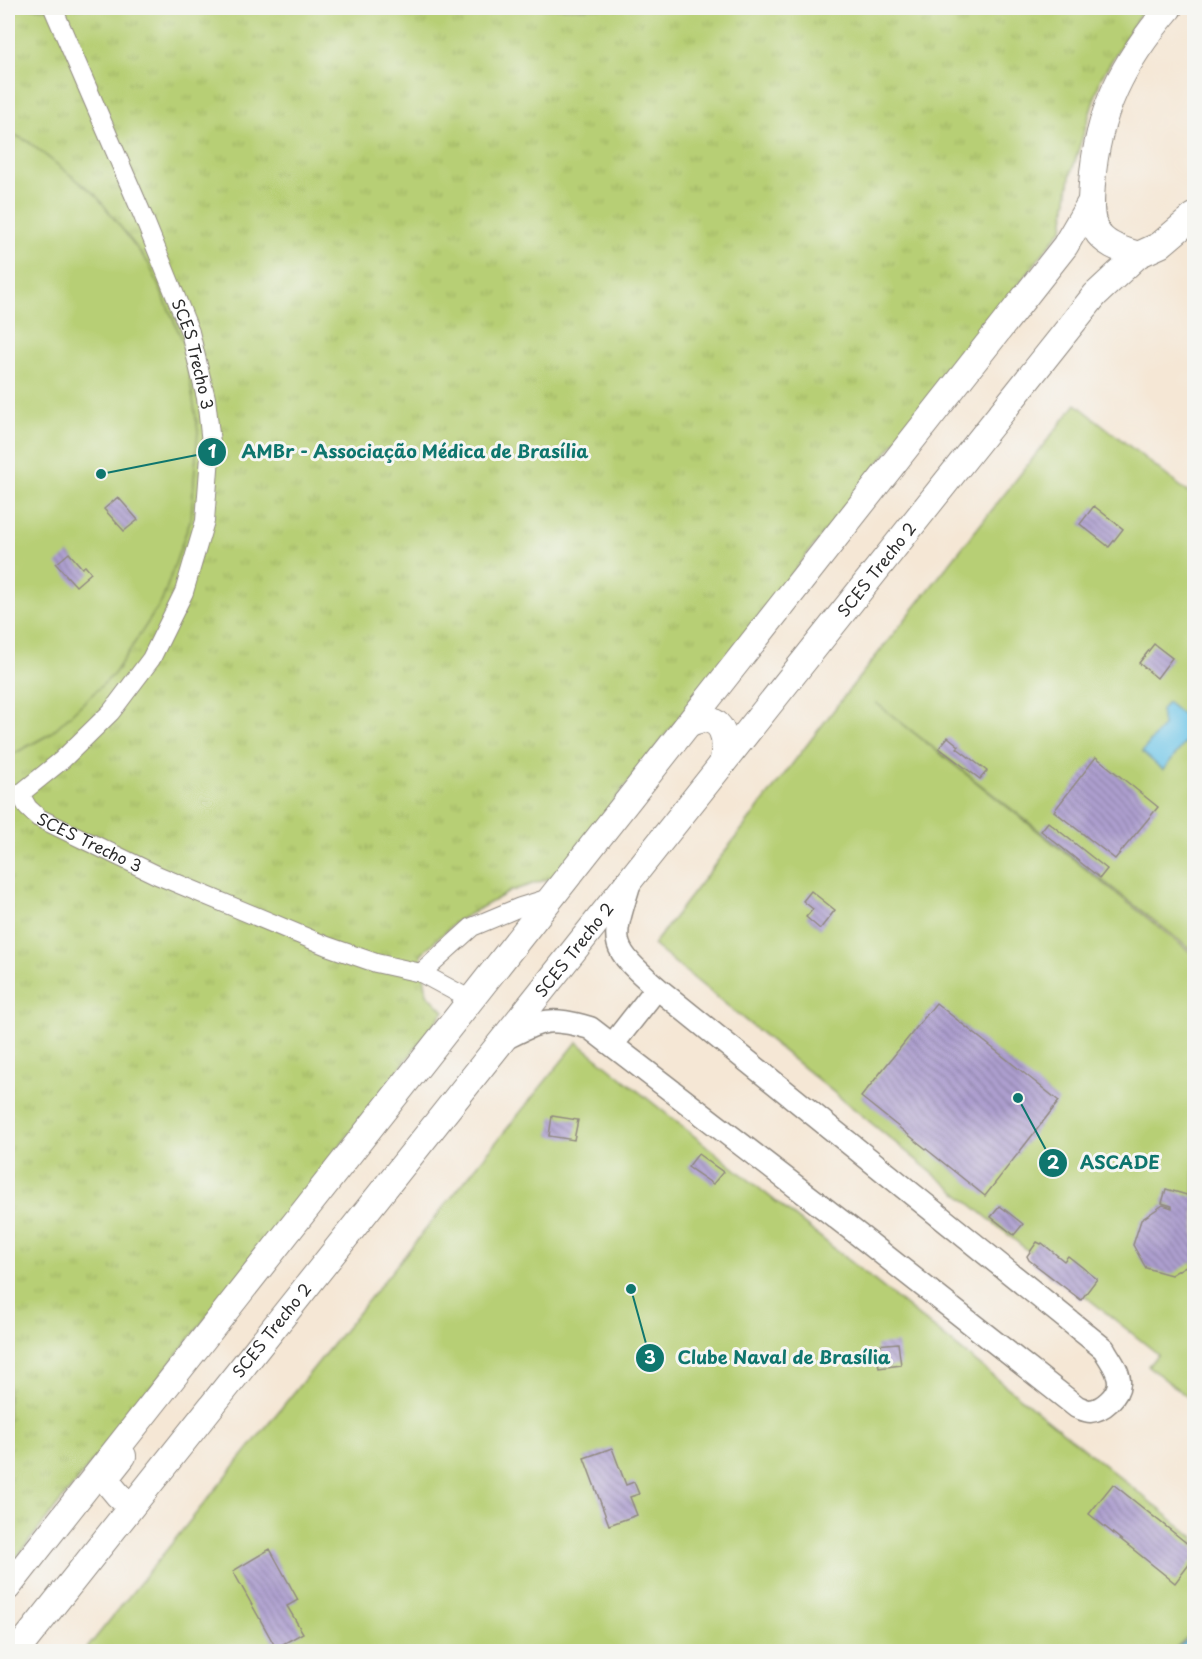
<svg xmlns="http://www.w3.org/2000/svg" width="1202" height="1659" font-family="'Playpen Sans',sans-serif">
<style>
.grass{fill:url(#grass-tufts);stroke:#717d50;stroke-width:1.5}
.pitch{fill:#b7cf74;stroke:#717d50;stroke-width:1.5}
.water{fill:#6ac4e8;stroke:#4a788a;stroke-width:1.5}
.building{fill:url(#building-back-hatch)}
.lines{fill:none;stroke-linecap:round;stroke-linejoin:round}
.minor-casing{stroke:#908980;stroke-width:20}
.tertiary-casing{stroke:#908980;stroke-width:25}
.secondary-casing{stroke:#908980;stroke-width:28}
.minor{stroke:#fff;stroke-width:18}
.tertiary{stroke:#fff;stroke-width:22}
.secondary{stroke:#fff;stroke-width:26}
.labels{text-anchor:middle;stroke-width:6;stroke-linejoin:round;paint-order:stroke}
.street-label{font-size:16px;fill:#2b2b2b;stroke:#f6f6f2}
.leader{fill:none;stroke:#0f766e;stroke-width:2}
.callout-dot{fill:#0f766e;stroke:#f6f6f2;stroke-width:2}
.mark-label{font-size:18px;text-anchor:middle;font-weight:bold;fill:#fff}
.callout-label{font-size:18px;text-anchor:middle;font-weight:bold;fill:#0f766e;stroke:#f6f6f2;stroke-width:6;stroke-linejoin:round;paint-order:stroke}
</style>
<defs>
<pattern id="grass-tufts" width="24" height="20" patternUnits="userSpaceOnUse" patternTransform="scale(1.5)"><rect width="24" height="20" fill="#b7cf74"/><path d="M3 7l-1-3M5 7V3M7 7l1-3M15 17l-1-3M17 17v-4M19 17l1-3" fill="none" stroke="#9eb265"/></pattern>
<pattern id="building-back-hatch" width="6" height="6" patternUnits="userSpaceOnUse" patternTransform="scale(1.5)"><rect width="6" height="6" fill="#ad9fcf"/><path d="M-1 5l2 2M0 0l6 6M5-1l2 2" fill="none" stroke="#8d82a8"/></pattern>
</defs>
<rect width="100%" height="100%" fill="#f6f6f2"/>
<filter id="ink" filterUnits="userSpaceOnUse"><feTurbulence type="fractalNoise" baseFrequency=".0167" numOctaves="2"/><feDisplacementMap in="SourceGraphic" scale="12" xChannelSelector="R" yChannelSelector="G"/><feConvolveMatrix kernelMatrix="1 2 1 2 8 2 1 2 1" color-interpolation-filters="sRGB"/></filter>
<filter id="wash" filterUnits="userSpaceOnUse"><feTurbulence type="fractalNoise" baseFrequency=".008" numOctaves="4" result="noise"/><feDisplacementMap in="SourceGraphic" scale="24" xChannelSelector="R" yChannelSelector="G"/><feGaussianBlur stdDeviation="1.35" result="paint"/><feColorMatrix in="noise" values="0 0 0 0 0 0 0 0 0 0 0 0 0 0 0 0 0 1.4 0 .05"/><feComposite in="paint" operator="in"/></filter>
<g filter="url(#wash)">
<rect width="100%" height="100%" fill="#f5e7d5"/>
<path class="grass" d="M8,8H1144L1101,78L1070,177L1063,228L554,877L511,891L457,921L421,954L427,994L444,1011L281,1223L8,1568V757L50,734L27,141L8,132Z"/>
<path class="pitch" d="M8,132L27,141L96,195L149,264L184,344L198,431L191,518L162,601L114,674L50,734L8,757Z
M1076,404L1194,497V952L875,702L1194,955V1402L1148,1366L1158,1354L1017,1242L653,945L853,685Z
M577,1042L1194,1537V1631L1172,1651L84,1652Z"/>
<path class="water" d="M1167,702L1194,724V732L1163,770L1142,752L1163,726L1161,710Z
M1194,1634V1651H1174Z"/>
<g id="blocks">
<path class="building" d="M118,497L138,520L124,531L104,509Z
M1094,506L1123,529L1109,547L1080,524Z
M69,553L82,568L85,566L91,573L76,586L56,564Z
M1154,644L1172,658L1157,678L1139,663Z
M948,737L959,746L957,748L987,771L980,779L939,748Z
M1096,757L1158,807L1115,859L1054,811Z
M1048,822L1107,869L1100,878L1041,831Z
M811,891L835,910L820,929L806,917L813,909L803,901Z
M936,1003L1059,1101L985,1196L861,1097Z
M552,1116L578,1120L574,1140L549,1136Z
M698,1154L723,1172L713,1184L688,1167Z
M1166,1189L1194,1197V1261L1171,1275L1146,1268L1133,1245L1141,1220L1163,1205L1172,1208V1206L1162,1203Z
M1000,1206L1023,1224L1014,1235L991,1217Z
M1037,1242L1041,1244L1042,1243L1064,1261L1068,1256L1097,1279L1081,1300L1029,1260L1027,1256Z
M898,1343L901,1365L879,1368L876,1345Z
M612,1448L626,1485L634,1482L639,1494L630,1497L637,1515L609,1525L584,1458Z
M1113,1484L1194,1549V1558L1175,1583L1089,1514Z
M270,1549L298,1600L287,1606L303,1633L276,1648L233,1571Z"/>
</g>
</g>
<g filter="url(#ink)">
<use href="#blocks" fill-opacity="0" stroke="#908980" stroke-width="1.5"/>
<g class="lines">
<defs>
<g id="minor">
<path id="s1" d="M53,8L143,216L190,332L206,398L211,443L205,521L184,592L151,659L111,712L62,760L20,794L28,808L39,818L157,875L327,946L376,963L421,973L471,1000"/>
<path d="M421,973L472,927L520,907L552,897"/>
</g>
<path id="tertiary" d="M504,1039C543,1020 547,1016 590,1028L855,1232L1077,1407C1080,1408 1086,1411 1090,1411C1103,1410 1118,1396 1119,1383C1120,1371 1109,1359 1104,1349L657,988C608,945 611,944 630,882
M613,1044L657,988"/>
<g id="secondary">
<path d="M1138,255C1123,250 1104,245 1096,230C1089,217 1091,198 1092,184C1097,112 1123,62 1169,8"/>
<path d="M690,723C694,722 700,719 704,719C728,721 726,748 722,764"/>
<path d="M123,1456L108,1475V1483L118,1495L130,1506"/>
<path d="M8,1587L1065,246L1090,203"/>
<path id="s2" d="M16,1652L1095,295L1138,255L1160,245L1194,216"/>
</g>
</defs>
<use href="#minor" class="minor-casing"/>
<use href="#tertiary" class="tertiary-casing"/>
<use href="#secondary" class="secondary-casing"/>
<use href="#minor" class="minor"/>
<use href="#tertiary" class="tertiary"/>
<use href="#secondary" class="secondary"/>
</g>
</g>
<g class="labels">
<g class="street-label">
<text dy="6" stroke="none"><textPath href="#s1" startOffset="374">SCES Trecho 3</textPath></text>
<text dy="6" stroke="none"><textPath href="#s2" startOffset="1383">SCES Trecho 2</textPath></text>
<text dy="6" stroke="none"><textPath href="#s1" startOffset="968">SCES Trecho 3</textPath></text>
<text dy="6" stroke="none"><textPath href="#s2" startOffset="897">SCES Trecho 2</textPath></text>
<text dy="6" stroke="none"><textPath href="#s2" startOffset="411">SCES Trecho 2</textPath></text>
</g>
</g>
<path class="leader" d="M101 474L212 452M1018 1098L1053 1163M631 1289L650 1358"/>
<g class="callout-dot">
<circle cx="101" cy="474" r="6"/>
<circle cx="1018" cy="1098" r="6"/>
<circle cx="631" cy="1289" r="6"/>
<circle cx="212" cy="452" r="15"/>
<circle cx="1053" cy="1163" r="15"/>
<circle cx="650" cy="1358" r="15"/>
</g>
<g class="mark-label">
<text x="212" y="458">1</text>
<text x="1053" y="1169">2</text>
<text x="650" y="1364">3</text>
</g>
<g class="callout-label">
<text x="415" y="458">AMBr - Associação Médica de Brasília</text>
<text x="1120" y="1169">ASCADE</text>
<text x="784" y="1364">Clube Naval de Brasília</text>
</g>
<rect width="1202" height="1659" fill="none" stroke="#f6f6f2" stroke-width="30"/>
</svg>
